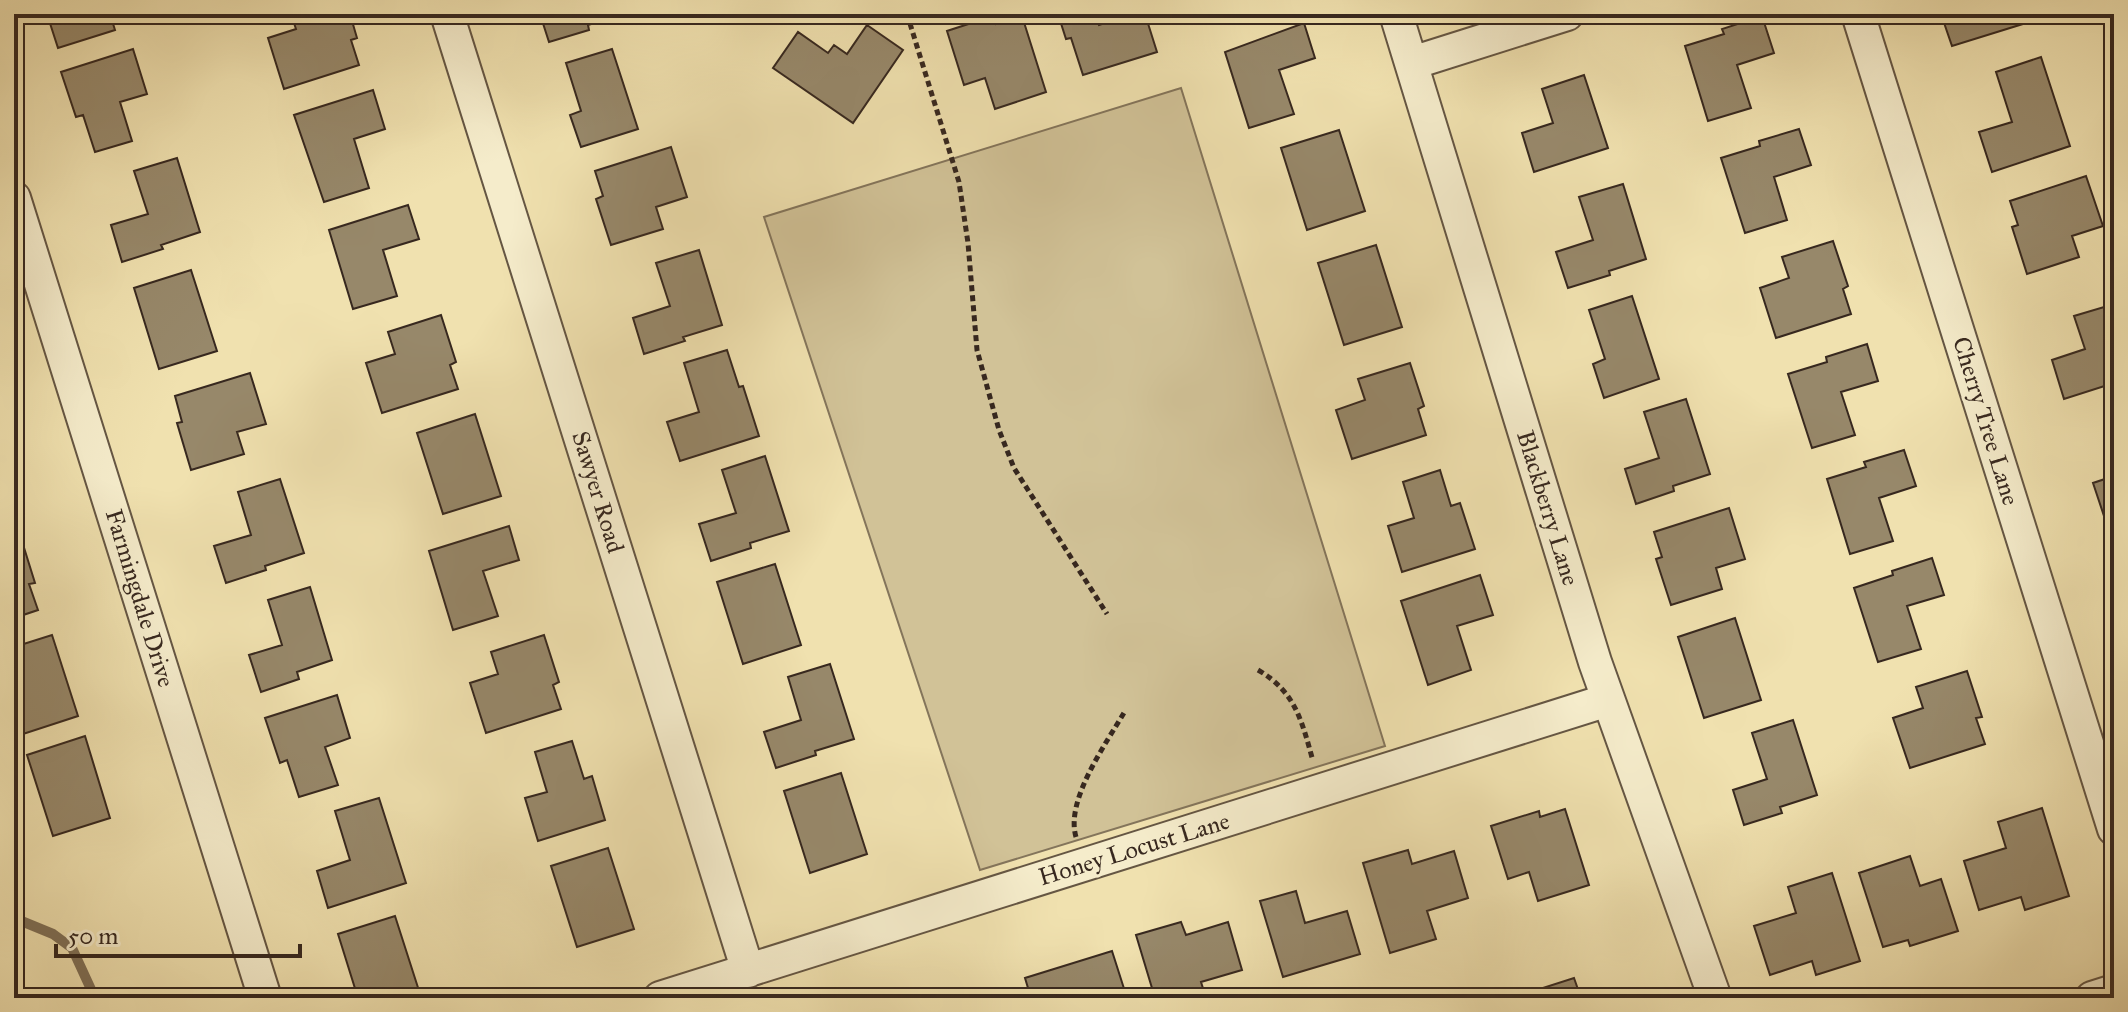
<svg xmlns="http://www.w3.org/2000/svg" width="2128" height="1012" font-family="'IM FELL Great Primer',serif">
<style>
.green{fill:#d1c297;stroke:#84755b;stroke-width:2}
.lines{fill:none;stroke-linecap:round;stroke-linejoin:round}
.stream{stroke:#807158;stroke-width:10}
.building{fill:#97886a;stroke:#37281f;stroke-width:2}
.minor-casing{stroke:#655643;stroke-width:36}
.path{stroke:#37281f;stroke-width:5;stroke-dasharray:6 4;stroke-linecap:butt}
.minor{stroke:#f5eccb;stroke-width:32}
.labels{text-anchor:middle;stroke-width:6;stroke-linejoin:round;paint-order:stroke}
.street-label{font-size:24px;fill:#37281f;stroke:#f5eccb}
</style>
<rect width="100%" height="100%" fill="#f0e1af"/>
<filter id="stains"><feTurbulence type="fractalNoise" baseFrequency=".0025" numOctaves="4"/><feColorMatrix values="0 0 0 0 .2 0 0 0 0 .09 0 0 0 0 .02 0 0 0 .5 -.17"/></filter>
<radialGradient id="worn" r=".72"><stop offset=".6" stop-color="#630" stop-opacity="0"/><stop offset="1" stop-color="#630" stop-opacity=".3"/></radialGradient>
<path class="green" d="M1181,88L1385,746L980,870L764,217Z"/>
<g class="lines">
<path class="stream" d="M14,918L53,934L72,948L95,998"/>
</g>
<path class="building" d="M47,14H110L115,30L58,48Z
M291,14H350L357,38L351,40L359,65L284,89L268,38L296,29Z
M540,14H623L588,25L589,30L549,42Z
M1058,14H1095L1099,25L1133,14H1145L1157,52L1083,75L1071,38L1066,39Z
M1208,14H1237L1211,22Z
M1941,14H2023L2026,23L1952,46Z
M993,16L996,24L1022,16L1046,92L995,109L985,78L964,85L947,31Z
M1762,16L1774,53L1737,65L1751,108L1708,121L1685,46L1724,34L1722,29Z
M1304,23L1315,58L1279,70L1294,114L1249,128L1225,52Z
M867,25L903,50L853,123L773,68L798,32L828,53L834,45L847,54Z
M133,49L147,94L120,102L132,141L95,152L83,115L76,117L61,72Z
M612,49L638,129L581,147L570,115L581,111L566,63Z
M2041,57L2070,146L1992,172L1979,132L2012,122L1996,72Z
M1584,75L1608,148L1534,172L1522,133L1553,123L1542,89Z
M373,90L385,129L354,139L369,188L324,202L294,115Z
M1799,129L1811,165L1774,177L1787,220L1745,233L1721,158L1760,146L1759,141Z
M1339,130L1365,211L1307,230L1281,148Z
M671,147L687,197L656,207L663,229L611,245L596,199L603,196L595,171Z
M177,158L200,232L161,245L163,249L122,262L111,225L148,214L134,171Z
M2086,176L2103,226L2072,236L2079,257L2027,274L2012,227L2018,225L2010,201Z
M1623,184L1646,259L1609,271L1610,275L1568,288L1556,252L1593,240L1579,197Z
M408,205L419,239L383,250L397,296L353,309L329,230Z
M1833,241L1848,286L1843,289L1851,314L1776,338L1760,288L1789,278L1782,257Z
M1376,245L1402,327L1344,345L1318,263Z
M699,250L722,325L683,337L685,341L644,354L633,318L670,306L656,263Z
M191,270L217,351L159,369L134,288Z
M1632,296L1659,379L1604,398L1593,364L1605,359L1589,310Z
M2114,304V383L2064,399L2052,360L2085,349L2074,316Z
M441,315L456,362L450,365L458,389L382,413L366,363L395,354L388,332Z
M1867,344L1878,381L1841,392L1855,435L1812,448L1788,374L1827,362L1826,357Z
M727,350L739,387L743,386L759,436L680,461L667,422L699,412L684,363Z
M1410,363L1424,406L1418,409L1426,435L1352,459L1336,410L1365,400L1358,379Z
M250,373L266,424L237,432L244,454L191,470L177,423L182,422L175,396Z
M1686,399L1710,474L1673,486L1674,491L1636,504L1625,469L1659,458L1644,412Z
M475,414L501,496L443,514L417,433Z
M1904,450L1916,486L1879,498L1893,541L1850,554L1827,479L1866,467L1864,462Z
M765,456L789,531L750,543L751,548L711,561L699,524L736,513L722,470Z
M1440,470L1451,506L1460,503L1475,549L1402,572L1388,526L1414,518L1403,482Z
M2114,476V516L2105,519L2093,483Z
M280,479L304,553L265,566L266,570L226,583L214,546L251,535L238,492Z
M1729,508L1745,559L1716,568L1722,589L1671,605L1656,559L1662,557L1654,532Z
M509,526L519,560L483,571L498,616L453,630L429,551Z
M21,538L35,583L29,584L38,610L14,618V541Z
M1932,558L1944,595L1907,606L1921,649L1878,662L1854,588L1893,575L1892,571Z
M775,564L801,645L743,664L717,582Z
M1480,575L1493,615L1457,626L1471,670L1428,685L1401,601Z
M310,587L332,660L297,672L299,679L261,692L249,655L282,645L268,600Z
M1735,618L1761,700L1704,718L1678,637Z
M52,635L78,716L20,735L14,714V647Z
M544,635L559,682L553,685L561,709L486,733L470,683L498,674L491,652Z
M830,664L854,739L815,751L816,755L776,768L764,732L801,720L788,677Z
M1967,671L1982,717L1976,718L1985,744L1910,768L1893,718L1923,708L1916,687Z
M337,695L350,738L325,747L338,785L299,797L287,760L280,763L265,718Z
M1793,720L1817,795L1780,807L1782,813L1744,825L1733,790L1767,779L1752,733Z
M85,736L110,818L53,836L27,755Z
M572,741L584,779L592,776L605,820L538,841L525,798L547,792L535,752Z
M841,773L867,854L810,873L784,791Z
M379,798L406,883L328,908L317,871L350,860L335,811Z
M2042,808L2069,896L2025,910L2021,897L1979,910L1964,861L2006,848L1998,822Z
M1565,809L1589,885L1538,901L1529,872L1508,879L1491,826L1539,811L1540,817Z
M608,848L634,929L577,947L551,866Z
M1408,850L1412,864L1454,851L1468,898L1427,911L1436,939L1390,953L1363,863Z
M1910,856L1920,886L1941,879L1958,931L1910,946L1908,940L1883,947L1859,873Z
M1832,873L1860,961L1816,975L1812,961L1770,975L1754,926L1796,913L1788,887Z
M1296,891L1305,923L1347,911L1360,954L1283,977L1260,901Z
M395,916L421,997L358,998L338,934Z
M1181,922L1186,935L1228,922L1242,970L1201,982L1206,998H1155L1136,935Z
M1112,951L1127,998H1031L1025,978Z
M1574,978L1581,998H1525L1524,994Z"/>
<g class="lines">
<defs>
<path id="minor" d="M447,14L748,971
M1396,14L1595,662L1715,998
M1858,14L2114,829
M1412,63L1567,14
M14,198L265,998
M660,998L1608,700
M2092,998L2114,991"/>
</defs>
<use href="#minor" class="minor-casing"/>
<path class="path" d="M907,14L959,182L968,243L977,350L999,430L1014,468L1107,614
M1258,670C1296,692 1302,722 1313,761
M1076,837C1065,800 1106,744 1125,711"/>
<use href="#minor" class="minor"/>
</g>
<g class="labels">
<g class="street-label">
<text transform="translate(1986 421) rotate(73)" y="8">Cherry Tree Lane</text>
<text transform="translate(598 492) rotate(73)" y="8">Sawyer Road</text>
<text transform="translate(1548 508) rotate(73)" y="8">Blackberry Lane</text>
<text transform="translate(140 598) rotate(73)" y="8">Farmingdale Drive</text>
<text transform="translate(1134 849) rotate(-17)" y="8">Honey Locust Lane</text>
</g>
</g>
<rect width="2128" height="1012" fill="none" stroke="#f0e1af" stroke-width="48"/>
<rect x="16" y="16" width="2096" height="980" fill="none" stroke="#37281f" stroke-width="4"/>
<rect x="24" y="24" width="2080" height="964" fill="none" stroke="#37281f" stroke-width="2"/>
<path d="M56 944v12h244v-12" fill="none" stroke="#37281f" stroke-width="4"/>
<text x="68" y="944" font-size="24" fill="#37281f" stroke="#f5eccb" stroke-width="6" paint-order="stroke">50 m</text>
<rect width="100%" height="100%" filter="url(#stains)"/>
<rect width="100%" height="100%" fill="url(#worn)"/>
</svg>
